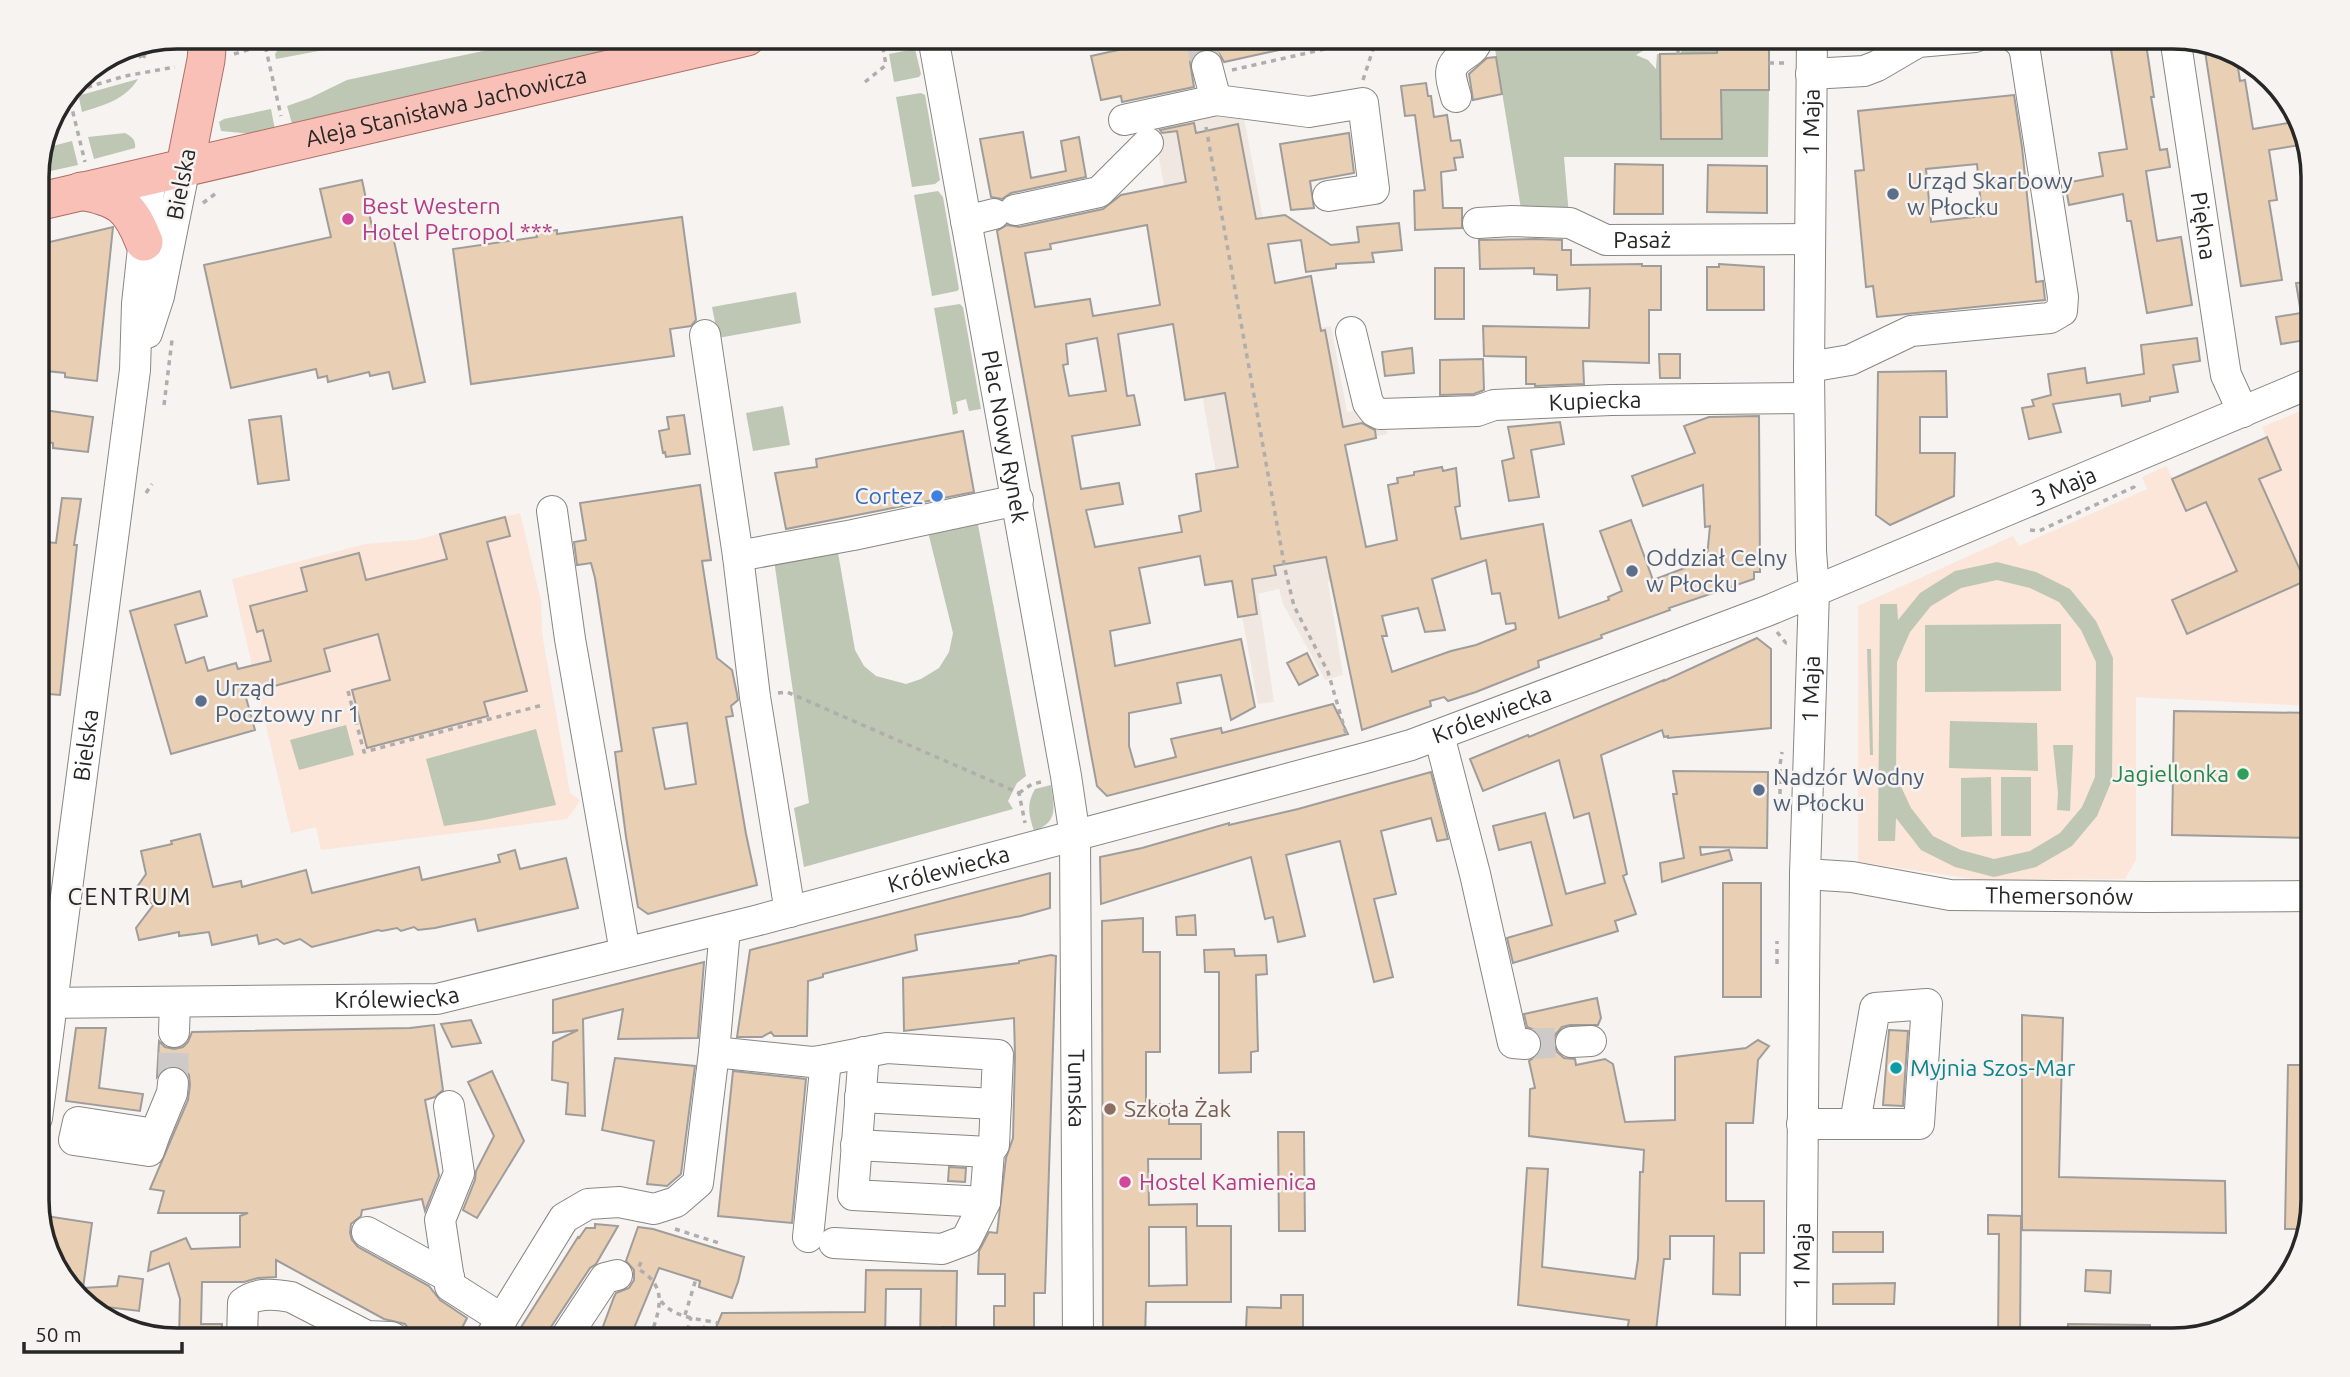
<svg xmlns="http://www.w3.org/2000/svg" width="2350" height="1377" font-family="Ubuntu,sans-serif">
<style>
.built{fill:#f0e8e0}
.education{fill:#fce5d9}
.green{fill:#bdc7b3;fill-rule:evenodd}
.building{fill:#e9cfb4;stroke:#9f9d9b;stroke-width:2;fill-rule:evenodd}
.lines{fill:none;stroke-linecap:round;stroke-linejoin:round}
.minor-tunnel{stroke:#cdcac8;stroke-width:30;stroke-dasharray:30 15;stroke-linecap:butt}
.minor-casing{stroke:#898784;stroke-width:32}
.major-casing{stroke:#ad6f66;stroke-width:39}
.path{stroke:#b0aeac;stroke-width:3.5;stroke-dasharray:5 5;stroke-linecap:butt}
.minor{stroke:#fff;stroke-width:30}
.major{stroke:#f9c0b8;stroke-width:37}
.service-dot{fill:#5c6f8a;stroke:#f6f3f1;stroke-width:2.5}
.hotel-dot{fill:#d1479c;stroke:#f6f3f1;stroke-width:2.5}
.shop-dot{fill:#3f7fe0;stroke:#f6f3f1;stroke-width:2.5}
.leisure-dot{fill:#2e9e5b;stroke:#f6f3f1;stroke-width:2.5}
.culture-dot{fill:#0f9aa8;stroke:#f6f3f1;stroke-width:2.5}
.education-dot{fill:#8d6e63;stroke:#f6f3f1;stroke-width:2.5}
.labels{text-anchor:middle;stroke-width:5;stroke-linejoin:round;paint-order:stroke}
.street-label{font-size:23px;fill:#272726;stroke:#f6f3f1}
.service-label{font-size:23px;fill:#4e5e75;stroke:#f6f3f1;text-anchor:start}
.hotel-label{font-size:23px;fill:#b23c85;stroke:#f6f3f1;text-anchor:start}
.shop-label{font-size:23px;fill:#366cbe;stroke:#f6f3f1;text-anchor:end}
.leisure-label{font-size:23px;fill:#27864d;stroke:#f6f3f1;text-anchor:end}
.culture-label{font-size:23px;fill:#0d838f;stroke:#f6f3f1;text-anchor:start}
.education-label{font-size:23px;fill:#785e54;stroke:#f6f3f1;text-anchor:start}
.neighbourhood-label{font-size:24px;letter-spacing:2px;fill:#272726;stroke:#f6f3f1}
.rim{fill:none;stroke:#272726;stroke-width:3.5}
</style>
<rect width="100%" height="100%" fill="#f6f3f1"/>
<path class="built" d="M1242,107L1285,334L1331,326L1347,412L1378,407L1388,434L1326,446L1338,578L1328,582L1343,675L1325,680L1283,604L1279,589L1258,594L1274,702L1258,704L1153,125Z"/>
<path class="education" d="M2313,406V706L2136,697V860L2125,879L1981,880L1858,862V606L2013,536L2019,546L2147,489L2142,477L2166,466L2173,479L2266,437L2262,427Z
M520,513L541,601L542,633L570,793L580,800L573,811L567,819L321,850L316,827L291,833L232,579L365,544L416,540Z"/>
<path class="green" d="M304,37H323L329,49L276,59L275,54L281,45Z
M548,37H690L293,127L287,106L310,98L347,80Z
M1551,37H1657L1646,49L1636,55L1648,60L1656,69L1657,54H1660L1661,139H1721V90H1769L1768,157H1564L1569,216L1522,215L1495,49L1551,39Z
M1682,37H1717V53L1681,54Z
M915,49L921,74L919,77L894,82L889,54Z
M138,79C125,100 104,105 82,112L79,98L81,95Z
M921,93L925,95L940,180L935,184L912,187L896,97Z
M271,109L275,130L252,134L221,131L219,122L224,119Z
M125,133C132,137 136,140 135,148L94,159L88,137Z
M72,141L78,165L37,174L41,149Z
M938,191L943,197L959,289L957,291L932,296L914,195Z
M796,292L801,323L718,338L712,307Z
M960,304L963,307L981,409L969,411L966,399L956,402L958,413L953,415L934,308Z
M783,406L790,445L753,451L746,413Z
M970,521L978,525L1026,776L1017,783L1008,801L1013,809L804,867L794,808L809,803L774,560L837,547L855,650L864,666L876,676L906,684L921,679L939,668L949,652L953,633L928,532Z
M1997,562L2036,572L2070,589L2096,621L2113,658L2112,780L2097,816L2072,846L2036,867L1994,877L1955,867L1921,850L1896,818L1895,841H1878L1880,604H1897L1898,620L1920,593L1955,571ZM1997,580L2030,588L2059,602L2081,630L2096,662L2095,777L2082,807L2060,833L2030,851L1994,859L1961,850L1933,836L1911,808L1896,776L1897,662L1910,632L1931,606L1961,588Z
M2061,624V691L1925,692V625Z
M1867,649H1871L1873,755H1870Z
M1950,721L2037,723L2038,771L1949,768Z
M346,725L354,755L299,770L290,740Z
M536,729L556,805L484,820L444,826L426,759Z
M2053,745H2073L2070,811L2057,810L2058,793Z
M1991,777L1992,836L1961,837V778Z
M2001,777H2031V836H2001Z
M1051,785C1054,807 1059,822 1034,831C1029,815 1026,805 1035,789Z"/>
<path class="building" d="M1177,37H1306L1307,44L1224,62L1219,53L1211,49H1202L1194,54L1190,62L1194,87L1122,102L1121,96L1101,100L1091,56Z
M1717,37H1769V90H1721L1722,139H1661L1660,54L1717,53Z
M2109,37H2145L2154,97H2151L2160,150L2167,149L2170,167L2146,171L2157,241L2181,237L2192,305L2147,313L2131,221H2127L2123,194L2069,205L2065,183L2103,176L2099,153L2127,149Z
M2204,45L2236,54L2240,81L2245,80L2253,129L2299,121L2306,144L2269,150L2277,200L2269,201L2282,280L2241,286Z
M1496,57L1502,94L1473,100L1469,74L1487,58Z
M1426,83L1428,96H1431L1434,117L1447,115L1451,141L1460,140L1463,157L1454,158L1456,170L1441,172L1443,208H1462V228L1415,230L1414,191L1425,190L1415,115L1405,116L1401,86Z
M2014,95L2022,147L2036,282L2043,281L2045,300L1877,317L1873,286L1866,287L1855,171L1864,170L1858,111ZM1977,164L1982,216L1931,222L1926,169Z
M1194,123L1196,133L1238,124L1256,219L1285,215L1331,245L1359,242L1357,227L1399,223L1402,250L1372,253L1374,262L1336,264V268L1306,272L1301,240L1268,244L1275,283L1311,276L1321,331L1325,330L1343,427L1362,423L1375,430L1376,438L1345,445L1366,547L1397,540L1388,485L1398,483L1397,478L1414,475V472L1442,467L1443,471L1456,468L1460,506L1455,507L1461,539L1543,524L1559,618L1609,600L1608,597L1622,591L1600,531L1631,520L1653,580L1698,563L1696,561L1707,557L1710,526L1705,527L1703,485L1643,506L1632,476L1695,453L1684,426L1709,417L1759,416L1760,572H1754V579L1669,608L1670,610L1601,635L1602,638L1538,661L1539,667L1476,692L1448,701L1444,697L1430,701L1431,706L1362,730L1326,557L1274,566L1276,575L1252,579L1257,614L1238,617L1232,581L1205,585L1200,556L1139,568L1150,623L1110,631L1115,666L1241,639L1255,707L1231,720L1221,675L1177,683L1181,703L1129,713V746L1135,767L1176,757L1171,739L1221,728L1222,733L1333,704L1348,734L1107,796L1097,786L1091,754L997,231L1007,225L1019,227L1103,209L1121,195L1186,182L1177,131L1162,133L1160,130ZM1147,225L1160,305L1093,316L1090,299L1035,307L1025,253L1051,249L1050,244ZM1173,324L1185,400L1225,393L1238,467L1196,474L1201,511L1179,516L1182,532L1095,547L1086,510L1123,504L1119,483L1081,489L1072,436L1140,425L1134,395L1127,396L1118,334ZM1097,338L1106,391L1069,396L1063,365L1068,364L1066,344ZM1486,560L1492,594L1500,593L1506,624L1515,623L1516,629L1476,645L1451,651L1392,672L1382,636H1387L1382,616L1418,608L1425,632L1445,630L1432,579Z
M1023,132L1031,178L1066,171L1061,141L1079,137L1086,177L1011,193L1002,199L991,197L980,139Z
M1349,133L1354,173L1310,181L1314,208L1291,210L1280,144Z
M1615,164L1663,165V214H1614Z
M1708,165L1767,166V213L1707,212Z
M362,180L374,236L392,232L425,382L393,389L389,372L370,376L369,372L328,382L327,376L318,378L316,369L231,388L204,265L331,237L320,189Z
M682,217L696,320L691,326L670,329L674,356L471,384L453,249L537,237L536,232L557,230V234Z
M113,227L97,381L65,377V373L37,370V245Z
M1534,239L1562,240V250H1571V265L1642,264V266H1661V310H1649V363L1583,361L1584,384L1535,386V384H1526V357L1484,356L1483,326L1589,328L1590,288L1557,290V275L1534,274V268L1480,269L1479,240Z
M1719,264L1764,267V310H1707V267H1719Z
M1435,268H1464V319H1435Z
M2313,281V333L2305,334L2306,340L2281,344L2276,317L2301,313L2296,283Z
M2197,338L2200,361L2173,365L2178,392L2150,397V401L2122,406L2120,394L2053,404L2061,432L2029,439L2022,408L2034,406L2032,400L2051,395L2048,374L2085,368L2087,383L2144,374L2141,345Z
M1412,348L1414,373L1385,376L1382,352Z
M1659,354H1680V378H1660Z
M1483,359L1484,390L1474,394L1440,395V360Z
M1946,371L1947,417H1920V453H1955L1954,496L1890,525L1876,515L1878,372Z
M37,409L93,417L88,452L53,448V443L37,440Z
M684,415L690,454L666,457L665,452L663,453L659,431L669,429L667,417Z
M281,416L289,480L258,484L249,420Z
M1560,422L1564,444L1531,450L1539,497L1509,501L1502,461L1514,458L1508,427Z
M963,431L974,492L786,529L775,473L817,467L816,459Z
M2267,437L2281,470L2259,479L2305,581L2187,634L2172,600L2237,571L2206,502L2186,511L2172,479Z
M700,485L711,560L702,561L717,658L732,670L737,694L738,700L731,706L733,716L726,717L746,834L757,885L648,914L638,907L626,837L615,752L622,751L595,578L591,563L577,565L574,542L586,540L580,503ZM687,723L696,784L665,789L653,728Z
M62,498L81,499L74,545H77L60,695L37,693V541L56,543Z
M505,517L510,536L487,542L527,691L484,702L488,716L367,748L352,690L390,680L378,634L324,649L330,671L245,694L255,730L171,754L130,611L200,591L207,616L175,625L186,663L204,657L208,671L236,663L238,669L271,661L263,630L257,632L250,606L307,591L301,568L359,553L366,580L447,559L440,534Z
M1757,638L1771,649V728L1668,738V736L1664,737L1662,730L1601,755L1627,874L1623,876L1636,914L1615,921L1618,931L1513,963L1507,938L1552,925L1531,842L1499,850L1493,826L1545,813L1566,894L1605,883L1589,813L1574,818L1559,760L1483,791L1470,759L1528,735L1529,737L1664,680V681Z
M1307,653L1318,675L1299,685L1287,663Z
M2174,711L2313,713V838L2172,835Z
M1673,771L1768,772L1767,848L1700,847L1701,855L1729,850L1732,860L1662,882L1660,863L1684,858L1673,794H1677Z
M1431,772L1448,839L1437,841L1431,818L1381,831L1396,894L1374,899L1393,977L1374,982L1340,841L1286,855L1305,936L1278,942L1273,917L1265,919L1251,857L1101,904L1100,857L1142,848L1229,823V825L1298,809Z
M200,834L213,887L241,881L242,887L306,870L312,893L419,867L422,880L500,862L498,855L515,850L520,869L566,858L578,908L478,931L475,919L435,928L418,930L414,927L401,931L397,928L382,931L378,930L312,947L300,939L284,944L277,939L259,944L257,935L212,945L209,932L179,936V932L139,940L136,928L154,904L139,900L137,887L146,874L141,851L172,844L171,841Z
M1050,873V908L1021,916L915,935L917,950L823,974V977L808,981L807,1036H774L771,1032L762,1037H737L750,950Z
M1723,883H1761V997H1723Z
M1195,915L1196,935H1177L1176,917Z
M1143,918V952H1160V1052H1146V1104H1169V1124H1201V1159H1148L1149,1205L1197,1204V1226H1231V1302H1146L1145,1340H1103L1102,921ZM1149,1227H1186L1187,1285L1149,1286Z
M1234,949L1235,956L1266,955L1267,974L1256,975L1258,1051L1251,1052V1072L1219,1073V972H1205L1204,950Z
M1051,955L1056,956L1055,984L1045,1293H1034V1340H1005V1335H994V1306H1005V1274H978L979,1251L989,1232L997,1233L1006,1158L1013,1138L1015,1056L1014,1018L904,1031L903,978L1019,963V961Z
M704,962L698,1038L618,1039L623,1009L583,1019L585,1116L566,1114L568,1083L552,1080L553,1042L578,1030L553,1033V1000Z
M1597,998L1601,1018L1598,1025H1570L1562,1027L1555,1035L1554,1044L1557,1052L1564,1058L1575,1059L1576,1065L1605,1059L1613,1064L1625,1122L1675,1120V1057L1746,1048L1758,1040L1769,1046L1758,1060L1753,1123H1726V1201H1764V1253H1740V1295L1713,1294L1714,1236H1670V1259H1664L1655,1340H1625L1629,1320L1518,1305L1527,1168L1548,1169L1542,1267L1635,1279L1638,1259L1640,1172H1643L1644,1150L1529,1136L1530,1089L1535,1088L1529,1061L1539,1054L1542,1045L1540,1036L1535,1030L1527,1027L1524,1014Z
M2022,1015L2063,1018L2059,1177L2225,1181L2226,1233L2022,1230Z
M471,1020L481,1043L452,1047L441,1024Z
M434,1025L443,1090L435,1097L425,1100L439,1176L425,1211L422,1199L362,1210L361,1216L351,1224L350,1233L352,1240L358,1247L429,1286L440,1300L467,1318L456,1340H423L413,1335L405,1324L384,1319L276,1260V1277L258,1278L244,1282H202L201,1324H222L221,1340H179L180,1299L169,1263L148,1271L151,1252L186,1238L191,1249L240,1247V1216L248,1213H158L164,1191L150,1189L188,1100L190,1085L189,1075L183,1068L175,1066L165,1067L157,1077L159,1041L165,1047L174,1049L183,1047L188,1042L192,1032L410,1028Z
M76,1028H106L99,1088L143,1094L140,1111L66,1101Z
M1889,1030L1908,1031L1903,1106L1883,1105Z
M615,1058L695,1066L681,1174L667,1186L647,1184L654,1141L602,1130Z
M2288,1065H2313V1200L2306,1229H2285Z
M492,1071L524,1141L477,1218L463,1210L475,1180L476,1171L494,1136L468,1082Z
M733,1071L806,1079L792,1223L718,1216Z
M1278,1132H1304L1305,1231H1279Z
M949,1167L966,1168L965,1182L948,1181Z
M1988,1215L2021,1216L2020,1340H1998L1999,1234H1988Z
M46,1216L92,1223L83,1288L117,1286L119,1276L143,1279L139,1311L90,1305L56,1271L44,1230Z
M595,1224L618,1226L596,1264L590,1268L549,1330L547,1340H513L578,1237L579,1238L586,1228H595Z
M638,1227L653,1229L744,1257L738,1282L732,1298L699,1287L700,1281L659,1268L632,1333L628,1332L625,1340H598L614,1297L616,1293L629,1288L634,1280V1270L626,1261Z
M1833,1232H1883V1252H1833Z
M866,1270L957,1271L956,1327H942V1340H920L921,1289H886L885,1340H711L722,1313L865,1312Z
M2086,1270L2111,1271L2110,1293L2085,1291Z
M1895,1283L1894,1304H1833V1284Z
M1281,1295H1303V1340H1281V1330L1246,1329L1247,1307L1281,1308Z
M2068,1324L2150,1325V1340H2068Z"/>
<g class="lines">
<path class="minor-tunnel" d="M1200,37L1207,66
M1525,1044L1571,1042
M173,1083L174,1032"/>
<defs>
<g id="minor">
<path id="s1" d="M933,37L1066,776L1075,837L1078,1340"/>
<path id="s2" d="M2175,37L2224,363L2226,375L2243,412"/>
<path d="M1811,74L1864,71L1877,66L1918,42L1975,37"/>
<path d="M1456,97C1454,89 1449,75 1452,68C1457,54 1478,53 1477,37"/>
<path d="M1216,100L1309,112L1363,103L1374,189L1328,196"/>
<path d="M1124,120L1216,100L1207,66"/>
<path d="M1015,210L1099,192L1148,143"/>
<path d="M966,221L994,214"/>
<path id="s3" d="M1478,223L1512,221L1570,223L1606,240L1810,239"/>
<path id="s4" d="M1351,332L1368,403L1374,411L1380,414L1477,411L1494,405L1611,400L1809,398"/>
<path d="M147,333L159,296L185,166"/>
<path d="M705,335L738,556L755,697L790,912"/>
<path d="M1809,367L1850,360L1911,331L2050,318L2062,311L2063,297L2025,52L2022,44L2014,37"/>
<path d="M552,511L570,639L625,952"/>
<path d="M738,556L853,535L1018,500"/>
<path d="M1439,735L1475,874L1513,1043L1525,1044"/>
<path id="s5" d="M1805,874L1852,877L1950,895L2147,897L2313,896"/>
<path id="s6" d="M37,1003L437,999L755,921L1369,757L1411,745L1767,611L2313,382"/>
<path d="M174,1032L175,1002"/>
<path d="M1571,1042L1591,1041"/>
<path d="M714,1052L812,1062L826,1060L808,1237"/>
<path d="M864,1052L853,1195L985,1202"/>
<path d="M826,1060L887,1048L998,1055L994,1145L989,1152L985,1202L966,1240L942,1249L834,1243"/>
<path d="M860,1097L996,1104"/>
<path d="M449,1106L459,1173L440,1220L450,1286L502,1319"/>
<path id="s7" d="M37,1118L135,370L137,304L151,174"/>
<path d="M1802,1124H1919L1927,1004L1875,1008L1855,1123"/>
<path d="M155,1134L149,1151L74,1140L78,1122L155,1134L172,1093L173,1083"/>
<path d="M856,1145L989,1152"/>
<path d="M367,1232L449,1277"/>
<path d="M242,1340L243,1303C256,1292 275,1294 291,1297L367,1336L391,1337L397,1340"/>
<path d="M489,1340L564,1218L588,1204L619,1202L654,1209L676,1202L698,1183L714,1052L725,929"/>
<path d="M564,1340L605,1278L617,1275"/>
<path id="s8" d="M1801,1340L1805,874L1814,591L1811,551L1809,370L1812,37"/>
</g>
<g id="major">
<path d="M185,166L206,60L208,37"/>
<path d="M81,191C119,198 130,206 144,242"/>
<path id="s9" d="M37,202L747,37"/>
</g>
</defs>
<use href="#minor" class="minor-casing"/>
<use href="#major" class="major-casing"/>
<path class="path" d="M248,37L251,50
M265,37V45L281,116
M132,46L143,60L148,43
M234,54L292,37
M1678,54V37
M1769,63H1788
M1232,70L1378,37
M1363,80L1377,37
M865,82L886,65L881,37
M68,92L85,162
M68,93L125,76L175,67
M1206,127L1285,569L1294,606L1328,672L1347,737
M203,203L219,191
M164,405L172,340
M146,493L152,484
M2030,530L2039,531L2134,487L2136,483
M1777,632L1786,643H1789
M348,691L364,752L543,705
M778,693L787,692L1019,793L1025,823
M1019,793L1032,784L1041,782
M1780,804V765L1782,752
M1777,964V941
M675,1229L719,1243
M641,1262L638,1269C670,1287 659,1312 649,1340
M661,1301C673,1318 700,1319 718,1323
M685,1315L696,1279
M626,1338L635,1340
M298,1340V1327
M685,1340L691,1317
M700,1340L707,1320"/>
<use href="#minor" class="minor"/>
<use href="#major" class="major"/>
</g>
<g class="service-dot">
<circle cx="1893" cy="194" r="7"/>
<circle cx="1632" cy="571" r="7"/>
<circle cx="201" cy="701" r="7"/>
<circle cx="1759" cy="790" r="7"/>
</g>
<g class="hotel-dot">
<circle cx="348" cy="219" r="7"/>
<circle cx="1125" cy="1182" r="7"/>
</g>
<circle class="shop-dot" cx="937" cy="496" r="7"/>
<circle class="leisure-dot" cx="2243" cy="774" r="7"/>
<circle class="culture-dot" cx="1896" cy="1068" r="7"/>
<circle class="education-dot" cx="1110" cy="1109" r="7"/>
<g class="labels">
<g class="street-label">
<text dy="8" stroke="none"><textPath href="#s9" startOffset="420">Aleja Stanisława Jachowicza</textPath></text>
<text dy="8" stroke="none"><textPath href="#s8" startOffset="1218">1 Maja</textPath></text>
<text transform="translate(181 184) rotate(-79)" y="8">Bielska</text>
<text dy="8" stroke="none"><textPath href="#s2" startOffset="191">Piękna</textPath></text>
<text dy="8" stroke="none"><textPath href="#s3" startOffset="168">Pasaż</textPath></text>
<text dy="8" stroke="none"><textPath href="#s4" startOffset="306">Kupiecka</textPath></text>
<text dy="8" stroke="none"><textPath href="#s1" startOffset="406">Plac Nowy Rynek</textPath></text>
<text dy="8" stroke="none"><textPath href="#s6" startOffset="2109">3 Maja</textPath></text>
<text dy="8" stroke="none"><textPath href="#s8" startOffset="651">1 Maja</textPath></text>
<text dy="8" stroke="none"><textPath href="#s6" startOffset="1493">Królewiecka</textPath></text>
<text dy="8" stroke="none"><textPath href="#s7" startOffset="376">Bielska</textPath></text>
<text dy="8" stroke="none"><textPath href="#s6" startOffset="928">Królewiecka</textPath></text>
<text dy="8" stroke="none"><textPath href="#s5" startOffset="256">Themersonów</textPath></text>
<text dy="8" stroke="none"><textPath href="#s6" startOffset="360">Królewiecka</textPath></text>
<text dy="8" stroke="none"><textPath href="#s1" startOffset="1064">Tumska</textPath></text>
<text dy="8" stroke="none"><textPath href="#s8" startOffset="84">1 Maja</textPath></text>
</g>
<g class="service-label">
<text x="1907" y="189">Urząd Skarbowy<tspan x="1907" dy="26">w Płocku</tspan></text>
<text x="1646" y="566">Oddział Celny<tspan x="1646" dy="26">w Płocku</tspan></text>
<text x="215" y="696">Urząd<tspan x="215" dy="26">Pocztowy nr 1</tspan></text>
<text x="1773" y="785">Nadzór Wodny<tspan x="1773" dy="26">w Płocku</tspan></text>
</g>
<g class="hotel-label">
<text x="362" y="214">Best Western<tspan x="362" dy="26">Hotel Petropol ***</tspan></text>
<text x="1139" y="1190">Hostel Kamienica</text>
</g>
<g class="shop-label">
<text x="923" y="504">Cortez</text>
</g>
<g class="leisure-label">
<text x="2229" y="782">Jagiellonka</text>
</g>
<g class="culture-label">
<text x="1910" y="1076">Myjnia Szos-Mar</text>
</g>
<g class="education-label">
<text x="1124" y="1117">Szkoła Żak</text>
</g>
<g class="neighbourhood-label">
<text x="130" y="905">CENTRUM</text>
</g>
</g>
<path d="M0 0H2350V1377H0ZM177 49H2173A128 128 0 0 1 2301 177V1200A128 128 0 0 1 2173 1328H177A128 128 0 0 1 49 1200V177A128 128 0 0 1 177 49Z" fill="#f6f3f1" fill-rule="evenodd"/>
<path class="rim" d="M177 49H2173A128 128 0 0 1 2301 177V1200A128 128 0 0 1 2173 1328H177A128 128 0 0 1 49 1200V177A128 128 0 0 1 177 49Z"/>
<path d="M24 1342v10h158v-10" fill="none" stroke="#272726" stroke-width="3.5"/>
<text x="35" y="1342" font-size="21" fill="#272726" stroke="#f6f3f1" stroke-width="5" paint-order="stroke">50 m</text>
</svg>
